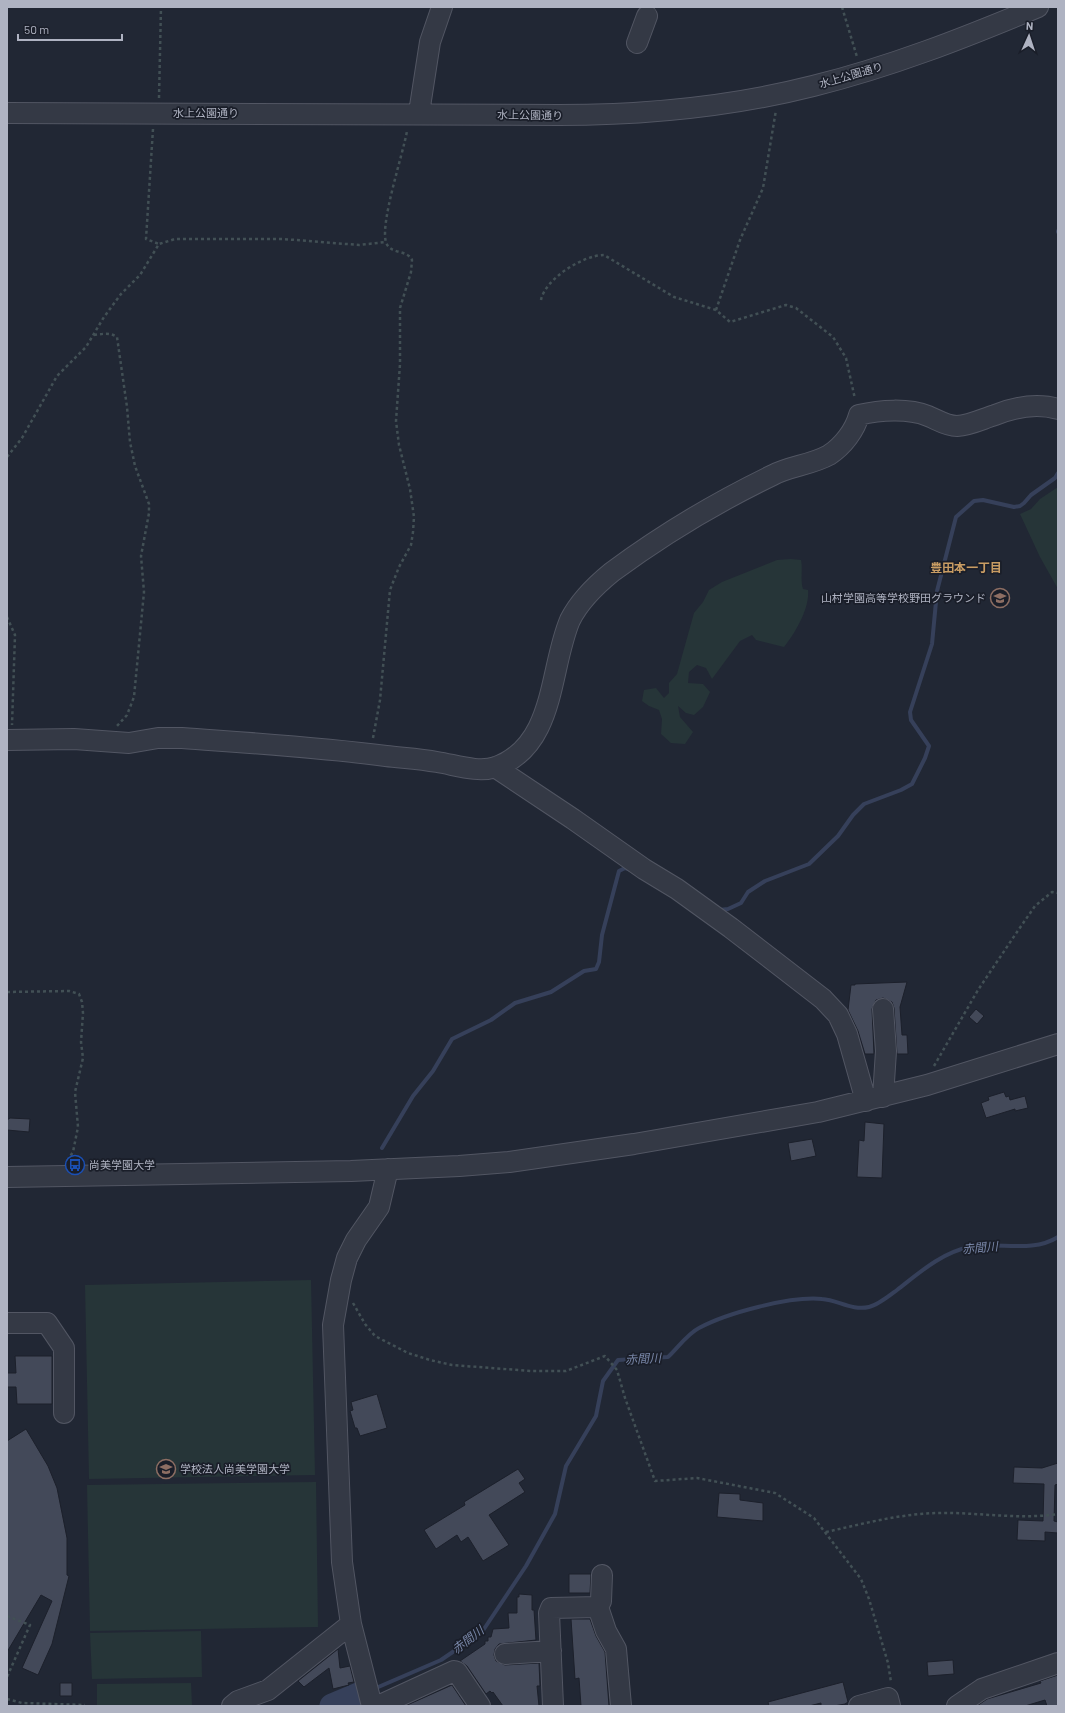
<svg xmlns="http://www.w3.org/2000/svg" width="1065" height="1713" font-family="Barlow,'Noto Sans JP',sans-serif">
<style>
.green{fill:#263538}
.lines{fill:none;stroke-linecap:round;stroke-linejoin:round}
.stream{stroke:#36405a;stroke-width:4}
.river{stroke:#36405a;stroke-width:25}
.building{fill:#434959;stroke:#1c202b}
.minor-casing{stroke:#525663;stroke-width:22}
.path{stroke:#425055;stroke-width:2.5;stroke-dasharray:3 3;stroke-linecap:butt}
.minor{stroke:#343945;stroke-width:20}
.labels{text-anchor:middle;stroke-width:3.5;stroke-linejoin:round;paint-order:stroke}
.street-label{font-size:11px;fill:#afb3c2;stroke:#1a1e29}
.poi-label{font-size:11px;fill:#afb3c2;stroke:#1a1e29;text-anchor:start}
.neighbourhood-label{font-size:12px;font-weight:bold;fill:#c89c63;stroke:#1a1e29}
.water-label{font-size:12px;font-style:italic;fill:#7987a8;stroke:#1a1e29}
</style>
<rect width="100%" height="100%" fill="#212734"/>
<path class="green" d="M1058,487V589L1040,557L1020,514L1031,509L1040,499Z
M791,559L801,560C803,569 800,579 803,589L808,590C810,608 795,633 784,647L756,640L752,635L740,641L712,679L706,668L697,665L689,672L688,683L703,684L710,692L703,707L694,715L686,713L678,706L680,717L693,732L685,744L671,743L661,734L662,719L659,710L649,706L642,701L644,690L656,688L664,698L669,693V683L677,674L694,613L703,602L709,590L722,582L777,560Z
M311,1280L315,1475L89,1479L85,1285Z
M316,1482L318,1627L90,1631L87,1485Z
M201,1631L202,1677L92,1679L90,1633Z
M191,1683L192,1706H97V1684Z"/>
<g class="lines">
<path class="stream" d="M1058,231V232
M719,910L728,909L741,903L748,892L765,881L809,864L838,836L853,815L864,804L901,790L912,784L925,758L929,746L911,720L910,712L932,644L937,591L956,517L974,501L983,500L1014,507L1020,506L1024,503L1031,495L1055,478L1058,473
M382,1148L413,1096L433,1071L452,1039L491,1020L515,1003L551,992L584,971L596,969L599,962L602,935L619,871L625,868L630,870
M376,1688L441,1660L482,1632L526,1566L555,1514L566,1466L596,1416L603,1381L618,1360L668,1357C677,1349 687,1334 699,1328C727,1313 790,1296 822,1299C838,1300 852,1311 869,1307C878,1305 889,1296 897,1290C919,1273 941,1253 969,1247C998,1241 1031,1254 1058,1237"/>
<path class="river" d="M332,1706L363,1693"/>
</g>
<path class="building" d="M907,982L900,1007L902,1035H907L908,1054H897L894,1008L892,1002L883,998L876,1000L872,1009L874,1054H865L858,1031L848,1010L851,985H855V984Z
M976,1009L984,1016L977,1024L969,1017Z
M1004,1092L1006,1097L1009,1096L1010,1100L1025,1096L1028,1108L1015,1111V1109L986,1118L981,1103L989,1100L988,1097Z
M10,1118L30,1119L29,1132L7,1130V1120Z
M865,1122L884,1124L882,1178L857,1177L859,1140L864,1141Z
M812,1139L816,1156L791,1161L788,1143Z
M15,1356H52V1404H17L16,1387H7V1373H16Z
M377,1394L387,1428L360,1436L357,1428H355L350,1411L353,1410L351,1402Z
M26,1429L48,1466L57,1488L67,1538V1575L69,1576L52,1644L38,1675L22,1668L52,1601L41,1595L7,1652V1441Z
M1058,1463V1484L1055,1485L1054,1521L1058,1522V1533L1045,1532V1541L1017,1540L1018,1520L1043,1521L1044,1484L1013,1483L1014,1467L1042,1468Z
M518,1469L525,1479L519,1483L525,1492L489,1515L509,1545L483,1561L468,1537L461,1542L457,1535L436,1549L424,1530L465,1505L464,1502Z
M719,1493L740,1494V1500L763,1503V1521L717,1517Z
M569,1574H591L590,1593H569Z
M519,1594L532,1595V1610H534L536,1640L499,1644L495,1649L494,1655L496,1661L505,1665L539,1663L540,1686H537L539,1706H503L493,1692L492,1693L490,1691L486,1694L467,1666L460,1661L485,1644V1641H488V1637H491L493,1629L509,1628L508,1613H517V1597H519Z
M571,1619H590L596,1636L605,1652L609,1706H581L579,1678L575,1679Z
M338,1649L340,1668L350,1666L354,1682L348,1683L349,1685L333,1689L329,1668L304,1687L298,1681Z
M953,1660L954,1674L928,1676L927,1662Z
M1058,1675V1706H1047L1045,1700L1025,1706H977L987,1699L1041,1683L1040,1681Z
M843,1682L848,1702L845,1704L834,1706H821V1703L809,1706H769L768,1702Z
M60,1683H72V1696H60Z
M452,1685L466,1706H405Z"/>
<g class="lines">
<defs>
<path id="minor" d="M637,43L647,16
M7,113L559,115C644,115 730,107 813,86C890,67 964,38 1038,7
M419,113L430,42L442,7
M7,740L74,739L129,743L158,738H182C250,743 318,747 386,756C403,758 420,759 437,762C456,765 478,773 496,767C556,745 549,669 570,620C579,602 596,585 612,572C662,535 717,502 773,475C790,466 811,465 829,455C843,446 855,430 859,415C880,410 908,408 928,416C938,420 946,426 957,426C971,425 982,419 995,415C1015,407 1037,403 1058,409
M495,767L573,819L644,869L677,889L731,928L823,999L838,1015L847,1034L866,1101
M883,1009L886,1051L883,1097
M7,1177L351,1171L459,1166L509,1162L634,1144L818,1112L927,1085L1058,1044
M7,1323H47L64,1348V1413
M598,1607L601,1601L602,1575
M351,1624L372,1706
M505,1654L551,1651
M232,1706L238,1701L268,1690L351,1624L342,1562L333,1325L341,1280L347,1258L356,1240L379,1207L388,1169
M378,1706L454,1671L457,1672L480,1706
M553,1706L549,1613L551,1608L598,1607L606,1631L616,1649L621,1706
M859,1706L888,1698L890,1706
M957,1706L982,1689L1058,1663"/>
</defs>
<use href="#minor" class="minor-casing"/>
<path class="path" d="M842,7L857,57
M159,98L161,7
M153,129L146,239L159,244
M541,300C545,279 583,255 604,255L674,297L716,310L730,322L786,305L796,308L833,337L846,358L855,399
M716,310L740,240L763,188L776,110
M94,335C102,334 110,332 117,337L127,407L130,442L135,466L149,504V513L141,556L144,592L134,697L127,715L117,726
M7,457L22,438L57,376L86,347L104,317L121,294L140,275L159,244L175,239H283L359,245L386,242
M7,617L15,635L12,725
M373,738L380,700L390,590L399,567L411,545L413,532L414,517L410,489L399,445L396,421L400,364V308L411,272L412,260C407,249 390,255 386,242C380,223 403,154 407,131
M7,992L69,991L79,994L82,1002L83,1013L81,1042L83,1058L75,1092L78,1127L73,1152L67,1161
M934,1066L978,990L1017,932L1035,906L1052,892L1058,893
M353,1303L365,1324L375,1336L408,1353L430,1360L452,1365L531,1371H566L605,1356L617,1370L625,1398L655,1481L697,1478L775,1493L814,1518L861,1579L869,1599L888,1663L891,1682
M826,1532C862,1524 899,1514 937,1513C977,1512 1018,1520 1058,1514
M7,1616L30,1625L7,1677
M7,1699L22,1703L85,1705"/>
<use href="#minor" class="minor"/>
</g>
<defs>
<symbol id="school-ring" viewBox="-11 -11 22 22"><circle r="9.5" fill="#1a1e29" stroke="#8d6e63" stroke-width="1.5"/><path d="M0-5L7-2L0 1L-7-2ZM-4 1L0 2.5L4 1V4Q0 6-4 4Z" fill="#8d6e63"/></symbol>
<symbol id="bus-ring" viewBox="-11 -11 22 22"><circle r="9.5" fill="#1a1e29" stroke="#1a4fb4" stroke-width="1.5"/><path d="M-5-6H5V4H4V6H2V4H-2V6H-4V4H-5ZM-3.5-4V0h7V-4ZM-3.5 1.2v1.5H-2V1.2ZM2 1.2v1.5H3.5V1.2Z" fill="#1a4fb4"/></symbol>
<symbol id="university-ring" viewBox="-11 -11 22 22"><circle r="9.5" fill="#1a1e29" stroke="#8d6e63" stroke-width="1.5"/><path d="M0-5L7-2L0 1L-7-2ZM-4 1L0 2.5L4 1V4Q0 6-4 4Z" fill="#8d6e63"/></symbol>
</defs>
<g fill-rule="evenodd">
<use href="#school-ring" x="989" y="587" width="22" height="22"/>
<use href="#bus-ring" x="64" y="1154" width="22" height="22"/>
<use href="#university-ring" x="155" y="1458" width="22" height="22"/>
</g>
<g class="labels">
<g class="street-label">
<text transform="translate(851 75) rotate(-16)" y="4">水上公園通り</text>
<text x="206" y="117">水上公園通り</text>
<text transform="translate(530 115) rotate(1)" y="4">水上公園通り</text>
</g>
<g class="poi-label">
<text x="986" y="602" text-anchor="end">山村学園高等学校野田グラウンド</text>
<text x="89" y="1169">尚美学園大学</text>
<text x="180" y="1473">学校法人尚美学園大学</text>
</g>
<g class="neighbourhood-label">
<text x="966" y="572">豊田本一丁目</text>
</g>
<g class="water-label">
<text transform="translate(980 1248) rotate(-5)" y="4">赤間川</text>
<text transform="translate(643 1359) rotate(-3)" y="4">赤間川</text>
<text transform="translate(468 1640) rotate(-38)" y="4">赤間川</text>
</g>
</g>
<rect width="1065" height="1713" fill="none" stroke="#afb3c2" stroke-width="16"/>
<g transform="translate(1029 36) rotate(3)" stroke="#1a1e29" stroke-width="3" paint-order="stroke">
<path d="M0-3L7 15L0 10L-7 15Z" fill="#afb3c2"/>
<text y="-6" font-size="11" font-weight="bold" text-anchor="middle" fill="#afb3c2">N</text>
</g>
<path d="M18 34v6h104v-6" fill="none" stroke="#afb3c2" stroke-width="2"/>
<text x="24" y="34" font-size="12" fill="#afb3c2" stroke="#1a1e29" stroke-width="3" paint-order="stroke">50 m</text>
</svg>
